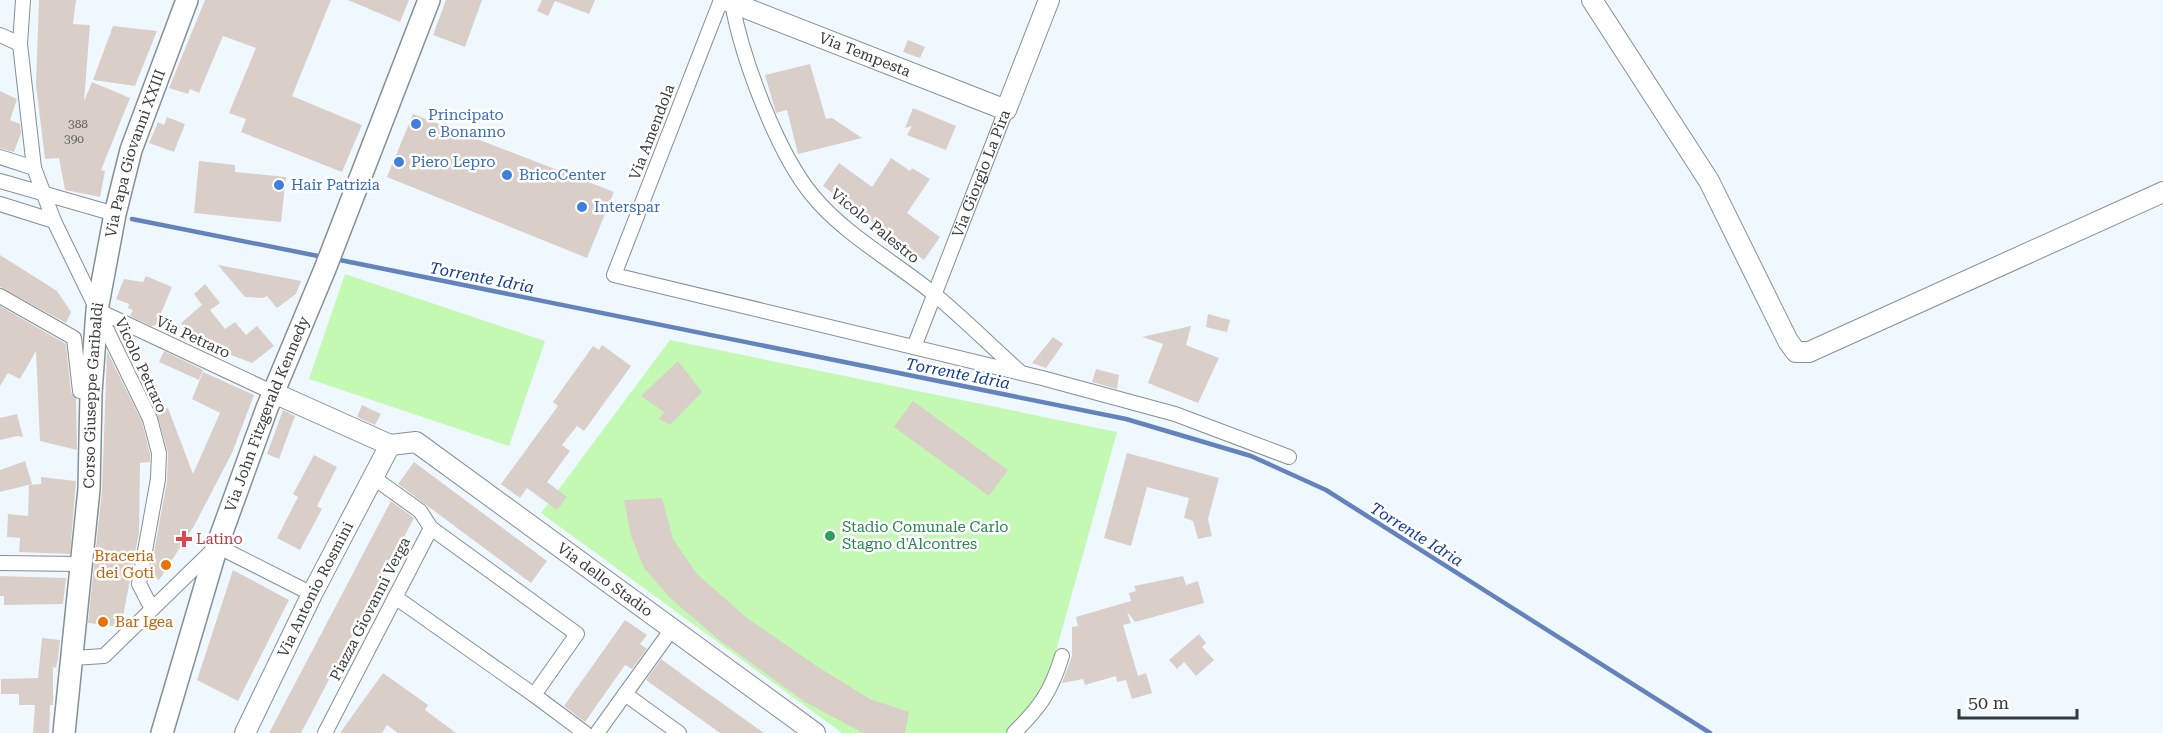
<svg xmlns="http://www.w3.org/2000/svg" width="2163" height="733" font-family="'Roboto Serif',serif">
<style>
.green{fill:#c3f9b3}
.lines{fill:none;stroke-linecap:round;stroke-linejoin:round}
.stream{stroke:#6482bc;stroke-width:4.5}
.building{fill:#d9cfc8}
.street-casing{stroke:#858f96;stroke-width:16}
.secondary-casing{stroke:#858f96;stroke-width:22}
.primary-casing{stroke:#858f96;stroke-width:24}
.street{stroke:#fff;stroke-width:14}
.secondary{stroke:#fff;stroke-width:20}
.primary{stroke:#fff;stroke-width:21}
.shop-dot{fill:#3f7fe0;stroke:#fff;stroke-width:2}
.leisure-dot{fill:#2e9e5b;stroke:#fff;stroke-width:2}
.health-dot{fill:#e0444e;stroke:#fff;stroke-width:2}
.food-dot{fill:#e8710a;stroke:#fff;stroke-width:2}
.labels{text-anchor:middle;stroke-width:5;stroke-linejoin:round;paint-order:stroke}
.number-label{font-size:12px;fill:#5f5f60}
.street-label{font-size:15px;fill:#363a3d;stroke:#fff}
.shop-label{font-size:15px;fill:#366cbe;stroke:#fff;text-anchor:start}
.leisure-label{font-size:15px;fill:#27864d;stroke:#fff;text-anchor:start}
.health-label{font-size:15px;fill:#be3a42;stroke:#fff;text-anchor:start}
.food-label{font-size:15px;fill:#c56008;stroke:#fff;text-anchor:end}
.water-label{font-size:16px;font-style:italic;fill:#123b97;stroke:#fff}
</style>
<rect width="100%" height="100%" fill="#f0f8ff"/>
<path class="green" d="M345,274L545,341L509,446L309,379Z
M670,340L1117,432L1048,680L1032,706L1005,733H842L541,513Z"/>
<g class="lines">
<path class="stream" d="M132,219L323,257
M335,259L1126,419L1251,456L1326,490L1710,733"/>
</g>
<path class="building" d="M39,0H76L73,24L90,25L84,101L92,82L130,98L101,170L105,171L100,197L65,190L59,158L45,159L36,85Z
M205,0H331L292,96L362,125L342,172L241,132L246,119L229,113L256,48L223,36L199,93L190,89L188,94L169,88Z
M348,0H409L400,22Z
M446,0H482L465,47L433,35Z
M542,0H595L589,14L555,1L548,16L537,11Z
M113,26L157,31L135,86L93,80Z
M908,40L925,47L920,58L903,52Z
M810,64L826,119L832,118L862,138L798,154L787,110L776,113L765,75Z
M0,91L17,99L10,120L20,124L21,133L14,152L0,148Z
M913,108L956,126L946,150L907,135L912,126L905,128Z
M413,114L614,192L587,258L387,177Z
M167,117L185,124L174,152L149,143L158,122L164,125Z
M891,158L910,171L912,168L930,179L907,213L940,237L924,260L823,186L839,163L872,187Z
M199,161L235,165V172L286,177L281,222L194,213Z
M0,255L57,291L71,312L66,323L0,287Z
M218,265L301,281L296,294L277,308L267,296L263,298L245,297Z
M146,276L172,287L156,325L151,326L130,316L133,310L128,308L129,304L116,299L124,279L143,282Z
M205,284L220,303L210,310L225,329L235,322L246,335L257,326L274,346L252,363L213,348L210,353L202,349L181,323L202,305L194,294Z
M0,306L66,344L71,392L76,399L77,450L40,441L36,351L20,379L8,373L0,386Z
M1208,314L1230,320L1227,332L1206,327Z
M1191,326L1186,345L1219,358L1198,403L1148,383L1163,344L1142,337Z
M1053,337L1063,344L1046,368L1032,363Z
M602,345L631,366L584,431L577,426L562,445L570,451L547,482L567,497L557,510L527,488L520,498L501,484L558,406L553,402L593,346L599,350Z
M107,351L142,422L150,454V462L140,463L139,533L121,627L88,623L102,490Z
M164,351L203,370L199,380L159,362Z
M678,361L702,392L670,425L659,419L664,412L641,396Z
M1096,369L1119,375L1117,389L1092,382Z
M203,372L254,395L232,453L194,526L159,580L150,574L167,481L168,453L156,411L168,408L193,474L220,413L192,399Z
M913,401L1008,470L989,496L894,427Z
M362,405L381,414L375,425L357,417Z
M283,410L295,416L279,459L267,454Z
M17,414L23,437L17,436L0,440V418Z
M1127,453L1219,478L1208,519L1212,536L1198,539L1193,521L1184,518L1189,498L1147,487L1131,546L1104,538Z
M314,455L337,467L317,506L322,509L300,550L277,538L298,497L293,494Z
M25,461L32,484L0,492V470Z
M414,462L547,561L531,583L398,484Z
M41,477L76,481L70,554L19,552L20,538L7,537L8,514L28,516L29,485L41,484Z
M662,498L673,539L697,574L747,618L818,667L870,699L909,712L905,733H863L805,702L718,639L670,598L644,568L631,536L624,500Z
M391,501L414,518L381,581L301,733H269Z
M233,570L289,600L238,701L197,680Z
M0,576L66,578L63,604L4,605V596H0Z
M1183,576L1186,585L1198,581L1204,603L1135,622L1127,612L1131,623L1123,625L1138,676L1146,673L1152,693L1132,699L1126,680L1117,682L1116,676L1085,685L1083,679L1062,683L1072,656V627L1078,626L1076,617L1131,601L1129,593L1136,591L1134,586Z
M625,620L647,635L640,644L647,649L632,669L625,665L585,722L564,706Z
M1199,634L1206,643L1202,647L1214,660L1196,676L1184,662L1177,669L1169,660Z
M42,638L60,640L58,658L56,668L53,667V705H50L49,733H33L35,705H19V694H1V679L38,678Z
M661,659L698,686L764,733H720L646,680Z
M383,673L428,705L425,710L456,733H398L387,725L382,733H340Z"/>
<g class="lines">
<defs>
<g id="street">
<path d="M23,0L20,44L34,168L54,221L150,419L159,453L158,479L139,584L152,609"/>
<path d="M721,0L614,275L1042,378L1175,414L1289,457"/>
<path d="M732,3C742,58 777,153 813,196C845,235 895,262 934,294C963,318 990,345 1019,371"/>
<path d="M0,35L20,44"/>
<path d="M0,157L34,168"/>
<path d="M0,181L115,214"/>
<path d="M0,204L54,221"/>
<path d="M0,296L74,338L80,391L91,393"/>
<path d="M97,310L274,393"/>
<path id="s1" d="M914,347L1006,110"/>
<path d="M374,478L420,511L431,528L577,634L534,695L585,733"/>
<path d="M0,563L81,564"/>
<path d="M395,597L534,695"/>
<path d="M73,658L104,656L217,546L312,594"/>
<path d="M625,694L672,629"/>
<path d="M325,733L431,528"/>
<path d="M597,733L625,694L679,733"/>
<path d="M1014,733C1040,707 1051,692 1062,656"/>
</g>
<g id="secondary">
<path id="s2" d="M725,0L1006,110L1049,0"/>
<path d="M1592,0L1709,181L1788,341L1796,352H1809L2163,192"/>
<path d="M274,393L390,445"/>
<path id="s3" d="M390,445L416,442L815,733"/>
<path id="s4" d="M245,733L312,594L390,445"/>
</g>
<g id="primary">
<path id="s5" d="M64,733L89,489L91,393L97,310L115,214L131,150L187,0"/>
<path id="s6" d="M162,733L217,546L267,408L325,269L429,0"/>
</g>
</defs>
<use href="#street" class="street-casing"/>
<use href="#secondary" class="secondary-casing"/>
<use href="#primary" class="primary-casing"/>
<use href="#street" class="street"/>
<use href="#secondary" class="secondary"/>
<use href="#primary" class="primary"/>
</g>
<g class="shop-dot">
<circle cx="416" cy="124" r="6"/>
<circle cx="399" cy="162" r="6"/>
<circle cx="507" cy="175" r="6"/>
<circle cx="279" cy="185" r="6"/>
<circle cx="582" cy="207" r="6"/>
</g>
<circle class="leisure-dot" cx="830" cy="536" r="6"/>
<path class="health-dot" d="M181 530h6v6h6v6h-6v6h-6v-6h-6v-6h6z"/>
<g class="food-dot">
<circle cx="166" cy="565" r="6"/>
<circle cx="103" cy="622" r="6"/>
</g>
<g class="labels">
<g class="number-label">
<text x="78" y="128">388</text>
<text x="74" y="143">390</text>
</g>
<g class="street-label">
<text dy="5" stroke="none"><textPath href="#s2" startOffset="150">Via Tempesta</textPath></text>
<text transform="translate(652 132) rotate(-69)" y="5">Via Amendola</text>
<text dy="5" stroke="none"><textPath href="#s5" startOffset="586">Via Papa Giovanni XXIII</textPath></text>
<text dy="5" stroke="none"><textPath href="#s1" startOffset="186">Via Giorgio La Pira</textPath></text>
<text transform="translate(875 226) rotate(39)" y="5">Vicolo Palestro</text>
<text transform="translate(193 337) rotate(25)" y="5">Via Petraro</text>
<text transform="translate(141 365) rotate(65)" y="5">Vicolo Petraro</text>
<text dy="5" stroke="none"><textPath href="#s5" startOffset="339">Corso Giuseppe Garibaldi</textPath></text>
<text dy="5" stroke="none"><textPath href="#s6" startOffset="336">Via John Fitzgerald Kennedy</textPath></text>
<text dy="5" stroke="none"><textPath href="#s3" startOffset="260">Via dello Stadio</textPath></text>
<text dy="5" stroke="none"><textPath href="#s4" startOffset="160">Via Antonio Rosmini</textPath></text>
<text transform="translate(370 609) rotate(-63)" y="5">Piazza Giovanni Verga</text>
</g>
<g class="shop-label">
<text x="428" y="120">Principato<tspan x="428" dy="17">e Bonanno</tspan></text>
<text x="411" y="167">Piero Lepro</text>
<text x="519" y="180">BricoCenter</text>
<text x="291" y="190">Hair Patrizia</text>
<text x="594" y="212">Interspar</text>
</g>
<g class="leisure-label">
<text x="842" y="532">Stadio Comunale Carlo<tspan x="842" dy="17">Stagno d'Alcontres</tspan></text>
</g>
<g class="health-label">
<text x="196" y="544">Latino</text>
</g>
<g class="food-label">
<text x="154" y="561">Braceria<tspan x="154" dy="17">dei Goti</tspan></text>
<text x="115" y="627" text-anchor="start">Bar Igea</text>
</g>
<g class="water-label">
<text transform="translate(482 277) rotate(11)" y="6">Torrente Idria</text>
<text transform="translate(958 373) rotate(11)" y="6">Torrente Idria</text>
<text transform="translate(1417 534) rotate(32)" y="6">Torrente Idria</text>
</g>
</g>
<path d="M1959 709v9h118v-9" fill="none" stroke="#363a3d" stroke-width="3"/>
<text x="1968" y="709" font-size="18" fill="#363a3d" stroke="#ffffff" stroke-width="4.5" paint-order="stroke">50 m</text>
</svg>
